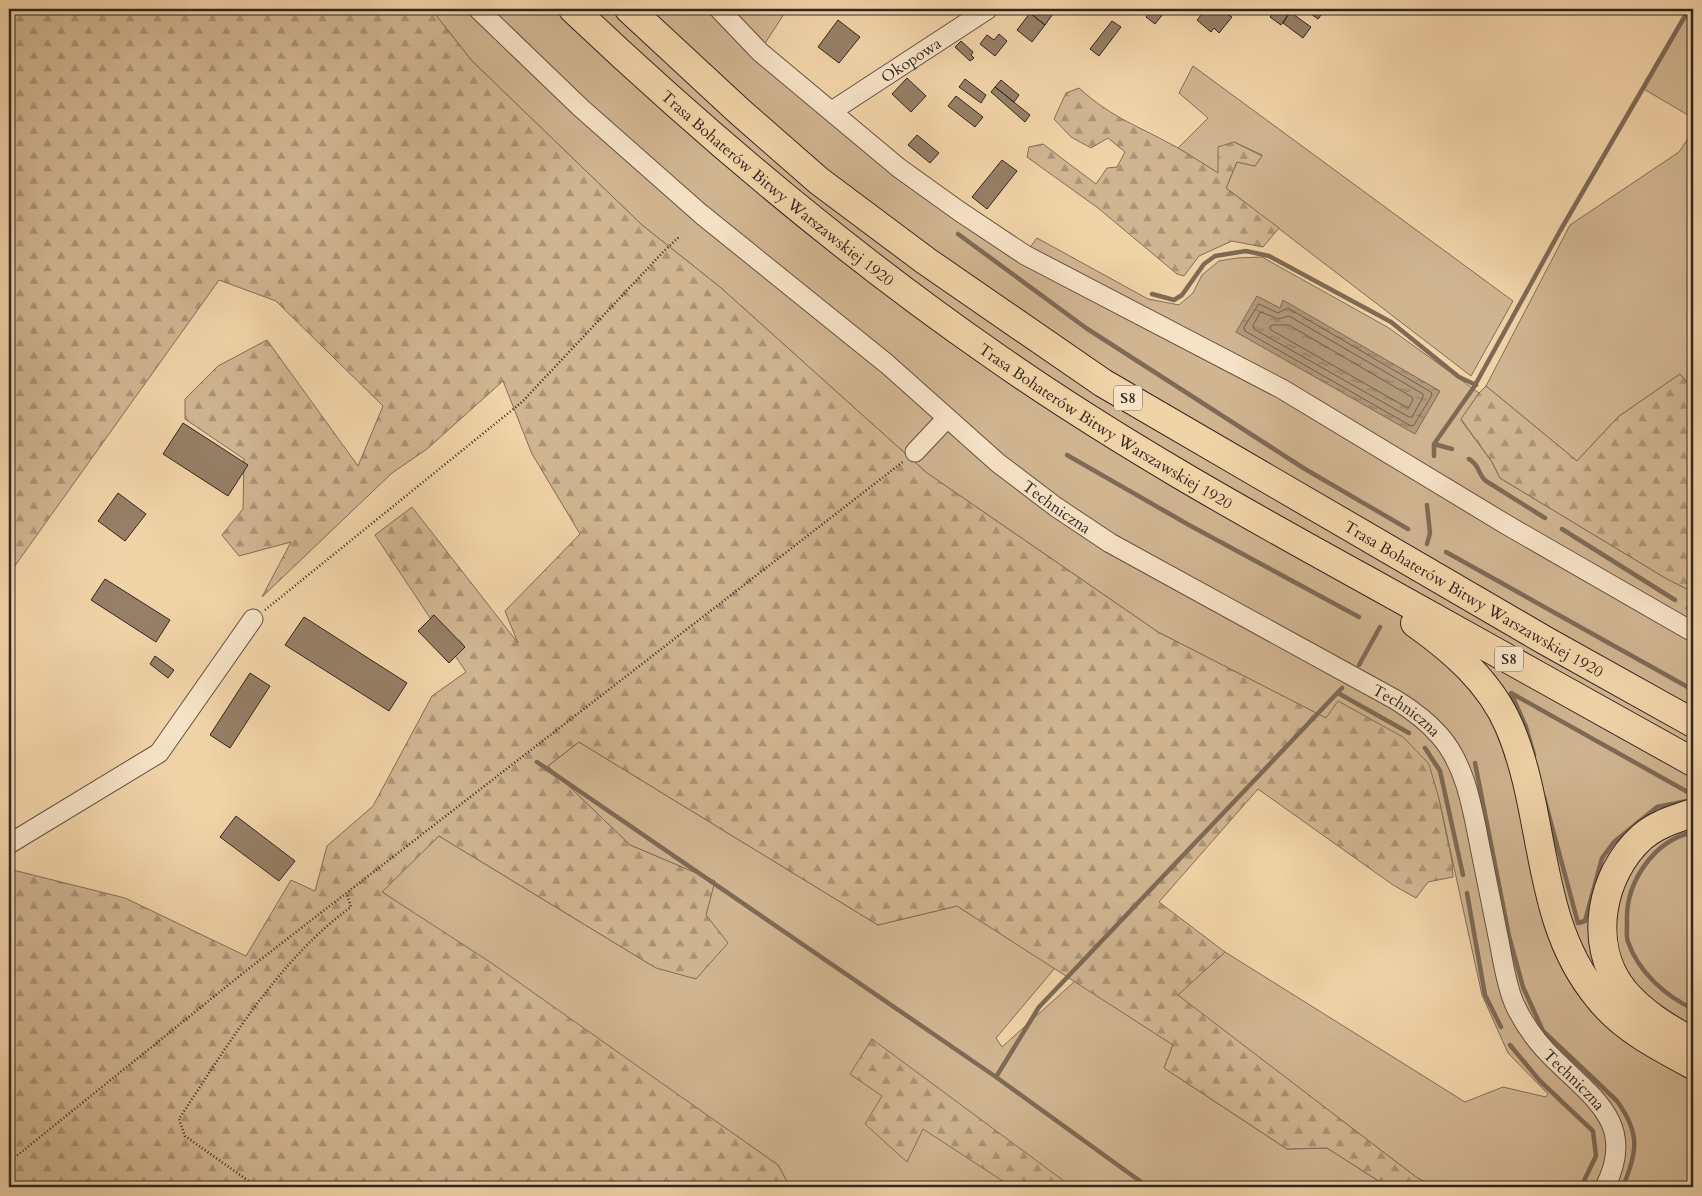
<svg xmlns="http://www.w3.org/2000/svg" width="1702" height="1196" font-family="Cardo,serif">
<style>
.grass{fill:#d1b591;stroke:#826d58}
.forest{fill:url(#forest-firs);stroke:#826d58}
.water{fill:url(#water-ripples);stroke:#7f6a55}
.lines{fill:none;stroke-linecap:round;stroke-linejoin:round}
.shore{stroke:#725e4c;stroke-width:1}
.stream{stroke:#7f6a55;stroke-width:4.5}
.building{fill:#967f66;stroke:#34251f}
.minor-casing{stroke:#635041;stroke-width:21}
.highway-casing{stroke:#34251f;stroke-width:30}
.path{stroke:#34251f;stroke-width:2.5;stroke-dasharray:1 2.5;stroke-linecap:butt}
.minor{stroke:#f6e2c6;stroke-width:19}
.highway{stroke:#f1d3a8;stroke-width:28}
.labels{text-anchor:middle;stroke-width:4;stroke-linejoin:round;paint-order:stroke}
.shield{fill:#f6e2c6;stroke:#6e5e51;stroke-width:1}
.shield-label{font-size:15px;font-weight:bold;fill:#34251f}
.street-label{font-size:16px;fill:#34251f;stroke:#f6e2c6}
</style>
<defs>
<pattern id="forest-firs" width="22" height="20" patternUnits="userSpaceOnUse" patternTransform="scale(1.25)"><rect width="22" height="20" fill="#d1b591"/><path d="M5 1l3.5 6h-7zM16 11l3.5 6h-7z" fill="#aa9376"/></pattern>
<pattern id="water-ripples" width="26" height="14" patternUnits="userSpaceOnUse" patternTransform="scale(1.25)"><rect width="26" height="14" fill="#b19879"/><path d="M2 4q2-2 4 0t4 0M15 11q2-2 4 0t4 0" fill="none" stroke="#917c63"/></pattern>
</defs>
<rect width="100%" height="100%" fill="#f1d3a8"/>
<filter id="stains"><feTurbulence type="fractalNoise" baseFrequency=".004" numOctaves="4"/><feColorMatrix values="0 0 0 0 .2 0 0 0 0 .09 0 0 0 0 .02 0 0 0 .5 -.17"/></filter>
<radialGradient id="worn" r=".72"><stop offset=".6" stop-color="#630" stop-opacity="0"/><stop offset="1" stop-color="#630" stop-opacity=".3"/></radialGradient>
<path class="grass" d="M431,9H784L786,11L760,51L1025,254L1037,238L1148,299L1179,305L1193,293L1202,275L1219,261L1237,258L1262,257L1389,328L1479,393L1461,420L1492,462L1500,478L1667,579L1693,592V1187H1434L1416,1177L1177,995L1225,952L1465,1102L1503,1087L1546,1097L1548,1094L1508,1053L1482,995L1439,799L1326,718L1158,632L927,473L720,287L642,225L472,61Z
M1688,9H1693V118L1642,88Z
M1193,66L1513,301L1471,376L1226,188L1237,162L1255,166L1262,155L1234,142L1218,173L1178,148L1208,118L1179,93Z
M1693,131V389L1680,374L1618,417L1577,461L1486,386L1570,225L1679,152Z
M579,742L878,925L957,906L1055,968L996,1038L1002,1047L1075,981L1173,1045L1164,1068L1287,1149L1327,1148L1388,1187H790L778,1165L381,891L439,836L656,968L706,915L714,881L630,845L548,766Z"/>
<path class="forest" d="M9,9H431L472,61L642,225L720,287L927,473L1158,632L1326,718L1338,701L1403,737L1429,764L1439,799L1452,861L1453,877L1428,882L1416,898L1393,885L1258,789L1159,902L1225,952L1178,995L1416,1177L1434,1187H1388L1327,1148L1287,1149L1164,1068L1173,1045L957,906L878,925L579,742L548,766L630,845L715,881L706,915L728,943L696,979L656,968L439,836L382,892L490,962L778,1165L790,1187H9V869L125,898L246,956L291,880L315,891L327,846L373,806L432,696L466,672L375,535L412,507L518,643L505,611L580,534L532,454L503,381L427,449L392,473L262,597L291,542L239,556L222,535L243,509L244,459L185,419V399L218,366L267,340L358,466L383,406L276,301L219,280L9,574Z
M1079,88C1113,119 1141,127 1178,148C1192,156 1205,165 1218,173V147L1234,142L1262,156L1255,166L1237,162L1226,188L1279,228L1263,247L1232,241L1199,256L1184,276L1177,274L1098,208L1027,157L1029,147L1043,144L1096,184L1107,168L1117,167L1125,152L1108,138L1091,148L1071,137L1054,119L1066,93Z
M1680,374L1693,389V592L1667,579L1500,478L1492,462L1461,419L1479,393L1486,386L1577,461L1618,417Z
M872,1039L1072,1187H1012L923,1129L907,1162L865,1124L882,1096L850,1074Z"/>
<path class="water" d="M1257,296L1280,308L1283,300L1440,391L1415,434L1236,332Z"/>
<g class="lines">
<path class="shore" d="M1259,304L1278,313L1288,308L1431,392L1432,395L1414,425L1411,426L1245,331L1244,328Z
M1261,312L1278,319L1289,316L1423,394V397L1412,417H1409L1254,329L1253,326Z
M1273,325H1289L1412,397L1413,400L1409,407H1406L1271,330L1270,327Z"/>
<path class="stream" d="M958,234L1086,328L1305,469L1408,529
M1152,294L1174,300L1182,295L1204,264L1215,256L1246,251L1269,256L1391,322L1459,377L1476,385
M1434,444L1452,449
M1067,455L1189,525L1359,617
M1434,456V444L1474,387L1560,231L1689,9
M1469,459C1481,466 1477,474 1486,481L1545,518
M1562,529L1675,600
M1427,544L1430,533L1427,505
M1446,552L1693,690
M1688,608L1693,611
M1359,665L1380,627
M1338,693L1409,733
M1425,748L1440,771L1463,875
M1534,755L1526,727L1511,693L1693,795
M537,762L996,1077L1144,1184V1187
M1475,763L1509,936L1523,987L1543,1031L1617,1101C1641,1134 1637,1151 1623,1187
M1544,797L1578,923L1585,921L1602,858L1614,842L1657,807L1687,801
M1693,832C1653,841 1625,883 1627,923C1627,929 1626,937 1628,942C1639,973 1666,996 1693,1009
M1467,893L1485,995L1501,1027
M1510,1045L1540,1081L1593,1131L1596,1156L1581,1187
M996,1077L1039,1007L1342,688"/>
</g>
<path class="building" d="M1033,9H1052L1055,11L1045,25L1030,13Z
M1152,9H1167L1155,24L1146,17Z
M1206,9H1218L1232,17L1219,33L1214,28L1211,32L1197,20Z
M1276,9H1286L1290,12L1281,25L1270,17Z
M1304,9H1321L1324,11L1318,19Z
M1290,12L1311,27L1303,38L1283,23Z
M1030,13L1045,25L1032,42L1017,30Z
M838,20L860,37L839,63L818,47Z
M1112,21L1121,27L1099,56L1090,49Z
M999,34L1007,41L995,56L980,44L987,35L994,40Z
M961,41L973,52L971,55L974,58L970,61L955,47Z
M907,78L926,96L911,112L892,94Z
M965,79L986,95L981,103L959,87Z
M1001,80L1019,95L1014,102L995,87Z
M995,87L1030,115L1025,122L991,92Z
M956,96L983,117L975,127L948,106Z
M917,135L939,153L930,163L908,145Z
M1002,160L1017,171L987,209L972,197Z
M183,423L248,465L228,496L163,454Z
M118,493L146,514L125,541L98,521Z
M105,579L170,620L156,642L91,600Z
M434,615L465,647L449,663L418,631Z
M304,617L407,683L389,711L285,645Z
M155,656L174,670L168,678L150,664Z
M250,673L270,686L230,748L210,735Z
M236,816L295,861L279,881L220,837Z"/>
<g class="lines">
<defs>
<g id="minor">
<path id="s1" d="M478,9L581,108L701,214L887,364L998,463L1056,507L1110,543L1396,700C1412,710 1427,721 1440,736C1467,767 1473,813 1481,852C1487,882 1493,911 1499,941C1503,961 1506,984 1514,1003C1524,1025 1539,1045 1556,1061C1596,1100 1636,1126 1605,1187"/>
<path d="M719,9L760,52L899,168L959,211L1025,255L1282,389L1507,525L1693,632"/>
<path id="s2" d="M832,111L988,9"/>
<path d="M915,452L947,418"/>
<path d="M9,844L159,753L253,619"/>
</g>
<g id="highway">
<path id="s3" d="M573,9C705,134 843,251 993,355C1114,440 1243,512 1372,583C1479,643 1586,702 1693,762"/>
<path id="s4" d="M629,9L739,111L819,181L926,261L1103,383L1546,641L1693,723"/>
<path d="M1415,623C1453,650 1490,682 1509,726C1547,814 1534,920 1598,997C1622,1028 1659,1047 1693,1065"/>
<path d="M1693,813C1675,819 1657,824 1642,837C1601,874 1587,944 1623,990C1642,1013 1667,1028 1693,1042"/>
</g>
</defs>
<use href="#minor" class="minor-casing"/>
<use href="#highway" class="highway-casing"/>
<path class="path" d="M265,610L522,402L664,251L679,237
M9,1162L247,970L904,461
M257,1187L185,1136L179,1119C227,1046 279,959 351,907L347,895"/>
<use href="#minor" class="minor"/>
<use href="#highway" class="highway"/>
</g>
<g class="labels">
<g class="shield">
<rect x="1114" y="385.5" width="28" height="25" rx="4"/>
<rect x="1495" y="646.5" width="28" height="25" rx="4"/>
</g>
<g class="shield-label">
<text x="1128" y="403">S8</text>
<text x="1509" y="664">S8</text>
</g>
<g class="street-label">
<text dy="6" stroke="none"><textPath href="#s2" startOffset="94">Okopowa</textPath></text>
<text dy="6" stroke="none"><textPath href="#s3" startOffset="272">Trasa Bohaterów Bitwy Warszawskiej 1920</textPath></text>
<text dy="6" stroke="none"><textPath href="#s3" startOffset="678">Trasa Bohaterów Bitwy Warszawskiej 1920</textPath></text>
<text dy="6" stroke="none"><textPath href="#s1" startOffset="764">Techniczna</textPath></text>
<text dy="6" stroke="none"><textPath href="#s4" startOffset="1034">Trasa Bohaterów Bitwy Warszawskiej 1920</textPath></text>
<text dy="6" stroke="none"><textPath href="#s1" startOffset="1169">Techniczna</textPath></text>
<text dy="6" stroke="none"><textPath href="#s1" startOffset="1589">Techniczna</textPath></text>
</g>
</g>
<rect width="1702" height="1196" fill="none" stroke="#f1d3a8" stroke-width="30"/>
<rect x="10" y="10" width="1682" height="1176" fill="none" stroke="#34251f" stroke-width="2.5"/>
<rect x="15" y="15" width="1672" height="1166" fill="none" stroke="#34251f"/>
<rect width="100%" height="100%" filter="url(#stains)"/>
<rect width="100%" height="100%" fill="url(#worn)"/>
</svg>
